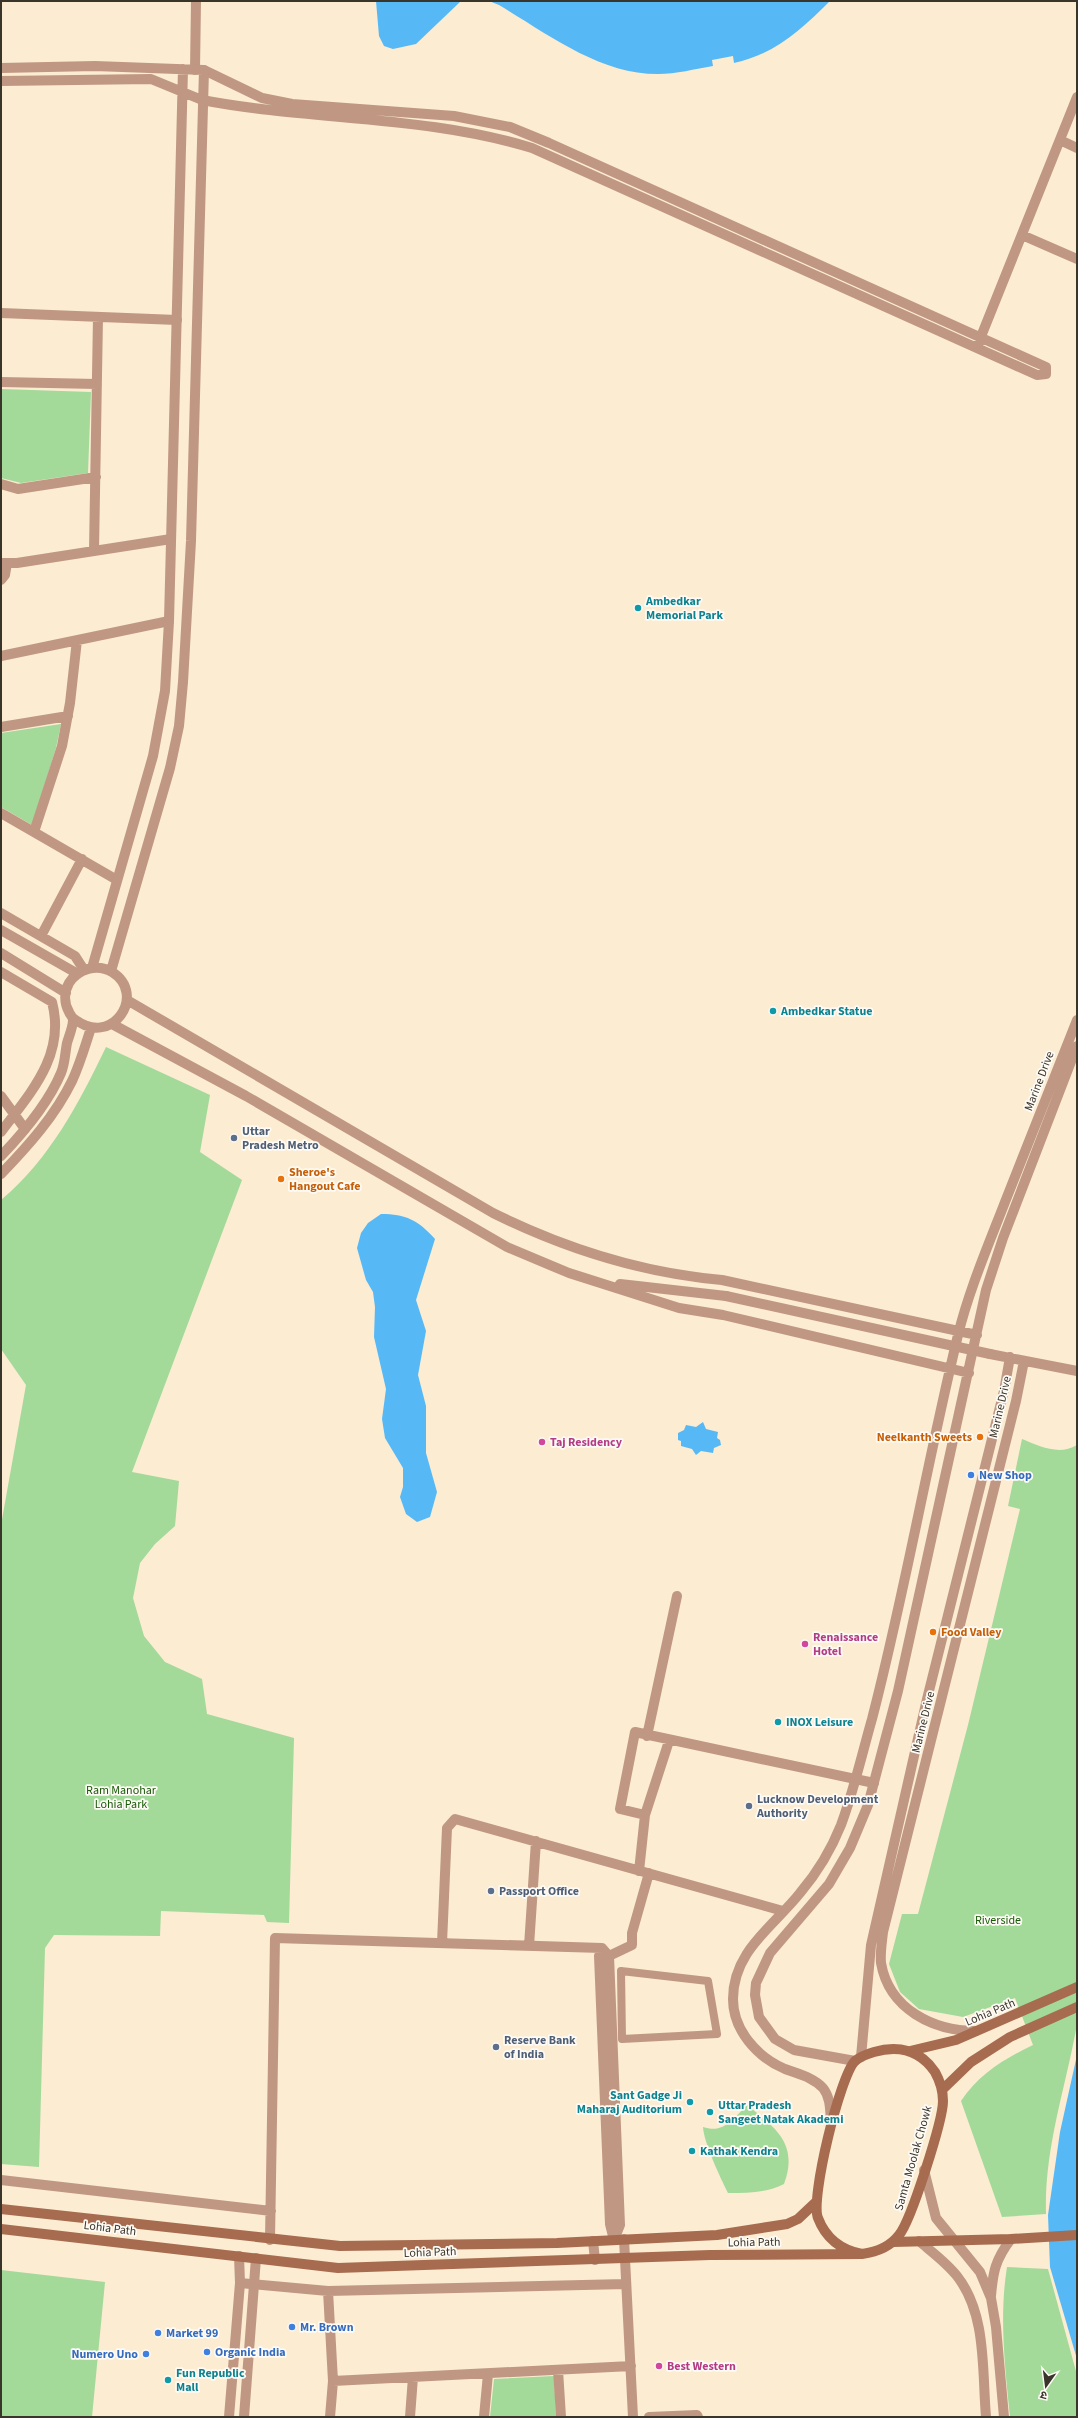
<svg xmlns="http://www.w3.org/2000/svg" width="1078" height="2418" font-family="'Source Sans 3','Noto Sans Devanagari',sans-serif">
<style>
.green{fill:#a3d999}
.water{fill:#57b8f6}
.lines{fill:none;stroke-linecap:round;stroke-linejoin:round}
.pedestrian{stroke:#c09783;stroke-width:8}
.minor{stroke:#c09783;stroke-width:10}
.tertiary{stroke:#c09783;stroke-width:10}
.secondary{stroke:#a76b4f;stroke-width:10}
.tertiary-bridge{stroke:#c09783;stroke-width:10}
.culture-dot{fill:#0f9aa8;stroke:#fefbf6;stroke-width:1.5}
.service-dot{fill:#5c6f8a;stroke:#fefbf6;stroke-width:1.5}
.food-dot{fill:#e8710a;stroke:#fefbf6;stroke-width:1.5}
.hotel-dot{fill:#d1479c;stroke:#fefbf6;stroke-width:1.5}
.shop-dot{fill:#3f7fe0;stroke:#fefbf6;stroke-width:1.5}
.labels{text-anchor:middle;stroke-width:3.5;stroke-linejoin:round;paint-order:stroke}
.culture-label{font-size:12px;font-weight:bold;fill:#0d838f;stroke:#fefbf6;text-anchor:start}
.street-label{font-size:12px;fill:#3a352a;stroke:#fefbf6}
.service-label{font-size:12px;font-weight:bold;fill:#4e5e75;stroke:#fefbf6;text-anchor:start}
.food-label{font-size:12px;font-weight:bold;fill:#c56008;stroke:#fefbf6;text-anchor:start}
.hotel-label{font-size:12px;font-weight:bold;fill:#b23c85;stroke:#fefbf6;text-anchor:start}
.shop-label{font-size:12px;font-weight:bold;fill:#366cbe;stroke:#fefbf6;text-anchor:start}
.park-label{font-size:12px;fill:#185907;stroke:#fefbf6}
</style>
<rect width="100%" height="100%" fill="#fbecd2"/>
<path class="green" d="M1,389L91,392L88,473L21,483L1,478Z
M61,724L56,748L32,825L1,807V733Z
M106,1047L210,1095L200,1152L242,1180L132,1472L179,1481L175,1526L155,1544L140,1563L133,1598L144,1636L165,1662L202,1679L207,1714L294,1738L289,1923L267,1922L264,1915L161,1911L160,1936L54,1935L45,1948L39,2167L1,2164V1525L26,1385L1,1349V1200C50,1159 79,1103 106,1047Z
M1022,1439C1039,1446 1059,1456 1077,1445V2024C1066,2087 1044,2148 1046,2214L1002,2217L961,2101C979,2074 1004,2059 1033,2045L1015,1998L963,2017L919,2009L900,1992L889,1964L902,1914H918L968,1725L1020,1509L1008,1506Z
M747,2105C775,2127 799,2144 784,2184C766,2193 748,2193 728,2193C720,2177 704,2143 703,2127C724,2134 733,2119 747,2105Z
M1007,2267L1048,2269L1077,2375V2417H1010C1005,2367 999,2317 1007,2267Z
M1,2270L105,2282L92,2417H1Z
M554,2376L556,2417H490L494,2379Z"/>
<path class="water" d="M376,1H461L416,44L393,49L384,46L379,36Z
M489,1H830C801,30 775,54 734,63L733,56L712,60L713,66C695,69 676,74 658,74C599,74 548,34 499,5Z
M381,1214C406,1214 418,1220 435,1239L416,1300L426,1331L418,1375L426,1406V1453L437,1492L430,1517L417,1522L406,1514L400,1497L403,1487V1468L385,1438L382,1419L386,1389L374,1337L375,1307L373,1292L366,1280L357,1248L361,1233L368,1223Z
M703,1422L706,1429L718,1432L717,1438L720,1440L721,1445L714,1448L713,1453L701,1451L696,1455L692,1449L681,1446V1441L678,1440V1433L684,1430L686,1425L696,1427Z
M1077,2055V2359L1050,2267L1048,2215L1060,2132Z"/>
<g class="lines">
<path class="pedestrian" d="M621,1971L708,1981L717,2034L622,2039Z"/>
<path class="minor" d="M195,70L196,1
M202,100C312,121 425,115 532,148L1037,375L1046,374V367L549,143L510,127L454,116L292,104L262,98L204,70
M1060,140L1077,148
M1022,235L1077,259
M1,313L177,320
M978,344L1077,97
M1,382L97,384
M1,484L18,489L96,477
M94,551L98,317
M1,563H17L171,539
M1,580L5,575L7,563
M1,656L169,621
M1,727L68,716
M1,813L117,880
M34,832L62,746L70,703L77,640
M1,913L75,956L84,970
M41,936L82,859
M1,972L52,1002C66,1055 31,1092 1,1132
M1,1096L25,1129
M647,1736L677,1596
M645,1815L620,1809L635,1732L874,1783
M639,1871L645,1815L669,1741
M442,1943L447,1828L455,1819L783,1911
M529,1946L536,1841
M602,1948L599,1956L610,2224L614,2240
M609,1956L632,1945V1933L649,1873
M1,2180L271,2211
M624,2239L633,2417
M270,2240L275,1938L602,1948L609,1956L620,2225L614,2240
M593,2241L595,2260
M240,2283L328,2291L626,2284
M328,2291L333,2381L330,2417
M558,2370L561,2417
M333,2381L631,2366
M410,2417L413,2377
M484,2417L488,2374
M649,2417L697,2415L698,2417"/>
<path class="tertiary" d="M1,68L95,66L204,70L191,541L183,682L179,726L170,768L111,971
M1,81L151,79L202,100
M1,930L78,974
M1,953L66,993
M92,968L153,756L165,691L169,621L183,69
M127,1000L493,1213C564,1248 643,1273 722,1280L977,1335
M112,1024L246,1096L507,1247L569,1273L679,1308L723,1315L969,1373
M1,1156C24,1132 48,1104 61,1073C65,1064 65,1053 67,1043C69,1036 73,1027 73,1020C73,1017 70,1015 69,1012C64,1003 64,992 69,983C78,969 97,963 112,972C148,994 112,1050 73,1018
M1,1174C28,1146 55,1116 72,1081C80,1064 85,1046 91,1028
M620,1284L726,1296
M990,1354L1077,1371
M976,2031C933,2031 889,2009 881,1963C880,1953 882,1942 883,1932L1016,1401L1024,1361
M861,2057L871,1945L927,1699L1004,1391L1010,1357
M855,2061L794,2050L775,2039L759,2017L755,1995L756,1983L770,1953L829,1884L850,1848L868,1805L898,1691L986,1290L1003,1238L1077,1046
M831,2123C830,2111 831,2098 823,2088C813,2077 798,2074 785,2069C757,2057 733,2030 733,1999C733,1951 773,1927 800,1893C817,1873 831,1850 841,1825C854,1790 862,1754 872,1719C905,1592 927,1463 958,1335C969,1290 988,1246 1005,1202C1029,1141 1053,1081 1077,1020
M924,2170L936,2218L980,2272L991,2298L996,2327L1004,2417
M919,2241C932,2252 947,2263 957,2276C987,2314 982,2371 986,2417
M991,2296C993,2272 995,2260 1011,2239
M229,2417L240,2283L239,2256
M244,2417L256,2258"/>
<path class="secondary" d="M910,2051L956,2040L1077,1987
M942,2090L971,2062L1010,2037L1077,2007
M1,2209L340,2246L557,2243L717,2235L787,2224L798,2219L815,2203
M1,2229L338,2268L710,2255L862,2254C877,2252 890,2247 899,2235C911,2221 943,2120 943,2101C943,2090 940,2081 935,2072C920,2050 898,2045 874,2052C867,2054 860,2057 855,2061C840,2076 810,2199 818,2218C826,2239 841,2250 862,2254
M893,2242L1011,2239L1077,2235"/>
<path class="tertiary-bridge" d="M726,1296L990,1354"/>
</g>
<g class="culture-dot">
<circle cx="638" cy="608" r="4"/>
<circle cx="773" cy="1011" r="4"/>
<circle cx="778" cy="1722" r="4"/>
<circle cx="690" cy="2102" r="4"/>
<circle cx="710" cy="2112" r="4"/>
<circle cx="692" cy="2151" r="4"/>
<circle cx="168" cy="2380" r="4"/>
</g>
<g class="service-dot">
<circle cx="234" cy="1138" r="4"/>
<circle cx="749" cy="1806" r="4"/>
<circle cx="491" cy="1891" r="4"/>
<circle cx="496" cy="2047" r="4"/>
</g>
<g class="food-dot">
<circle cx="281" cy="1179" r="4"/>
<circle cx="980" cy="1437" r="4"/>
<circle cx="933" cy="1632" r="4"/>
</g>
<g class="hotel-dot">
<circle cx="542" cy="1442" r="4"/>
<circle cx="805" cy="1644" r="4"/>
<circle cx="659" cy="2366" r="4"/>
</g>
<g class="shop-dot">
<circle cx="971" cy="1475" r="4"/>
<circle cx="292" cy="2327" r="4"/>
<circle cx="158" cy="2333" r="4"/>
<circle cx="207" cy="2352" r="4"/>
<circle cx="146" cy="2354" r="4"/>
</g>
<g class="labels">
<g class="culture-label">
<text x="646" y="605">Ambedkar<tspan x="646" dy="14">Memorial Park</tspan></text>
<text x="781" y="1015">Ambedkar Statue</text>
<text x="786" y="1726">INOX Leisure</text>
<text x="682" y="2099" text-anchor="end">Sant Gadge Ji<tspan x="682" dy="14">Maharaj Auditorium</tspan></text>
<text x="718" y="2109">Uttar Pradesh<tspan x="718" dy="14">Sangeet Natak Akademi</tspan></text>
<text x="700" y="2155">Kathak Kendra</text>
<text x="176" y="2377">Fun Republic<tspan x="176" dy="14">Mall</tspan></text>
</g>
<g class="street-label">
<text transform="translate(1039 1081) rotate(-69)" y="4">Marine Drive</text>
<text transform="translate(1000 1407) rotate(-77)" y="4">Marine Drive</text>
<text transform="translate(923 1722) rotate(-76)" y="4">Marine Drive</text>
<text transform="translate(990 2012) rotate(-23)" y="4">Lohia Path</text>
<text transform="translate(913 2158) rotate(-74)" y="4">Samta Moolak Chowk</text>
<text transform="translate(110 2228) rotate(7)" y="4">Lohia Path</text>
<text transform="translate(754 2242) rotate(-1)" y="4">Lohia Path</text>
<text transform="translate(430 2252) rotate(-2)" y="4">Lohia Path</text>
</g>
<g class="service-label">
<text x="242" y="1135">Uttar<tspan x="242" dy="14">Pradesh Metro</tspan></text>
<text x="757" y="1803">Lucknow Development<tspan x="757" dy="14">Authority</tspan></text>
<text x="499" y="1895">Passport Office</text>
<text x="504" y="2044">Reserve Bank<tspan x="504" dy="14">of India</tspan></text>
</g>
<g class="food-label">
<text x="289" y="1176">Sheroe's<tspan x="289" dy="14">Hangout Cafe</tspan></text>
<text x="972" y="1441" text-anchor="end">Neelkanth Sweets</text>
<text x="941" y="1636">Food Valley</text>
</g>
<g class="hotel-label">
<text x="550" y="1446">Taj Residency</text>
<text x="813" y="1641">Renaissance<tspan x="813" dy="14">Hotel</tspan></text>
<text x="667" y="2370">Best Western</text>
</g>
<g class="shop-label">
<text x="979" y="1479">New Shop</text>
<text x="300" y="2331">Mr. Brown</text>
<text x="166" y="2337">Market 99</text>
<text x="215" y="2356">Organic India</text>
<text x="138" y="2358" text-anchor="end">Numero Uno</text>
</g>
<g class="park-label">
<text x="121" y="1794">Ram Manohar<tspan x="121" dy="14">Lohia Park</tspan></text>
<text x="998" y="1924">Riverside</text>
</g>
</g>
<rect width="1078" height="2418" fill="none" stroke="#3a352a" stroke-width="4"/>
<g transform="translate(1046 2386) rotate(194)" stroke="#fefbf6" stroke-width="3" paint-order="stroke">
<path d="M0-3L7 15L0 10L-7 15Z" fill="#3a352a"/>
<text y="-6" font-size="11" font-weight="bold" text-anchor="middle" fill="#3a352a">उ</text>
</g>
</svg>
